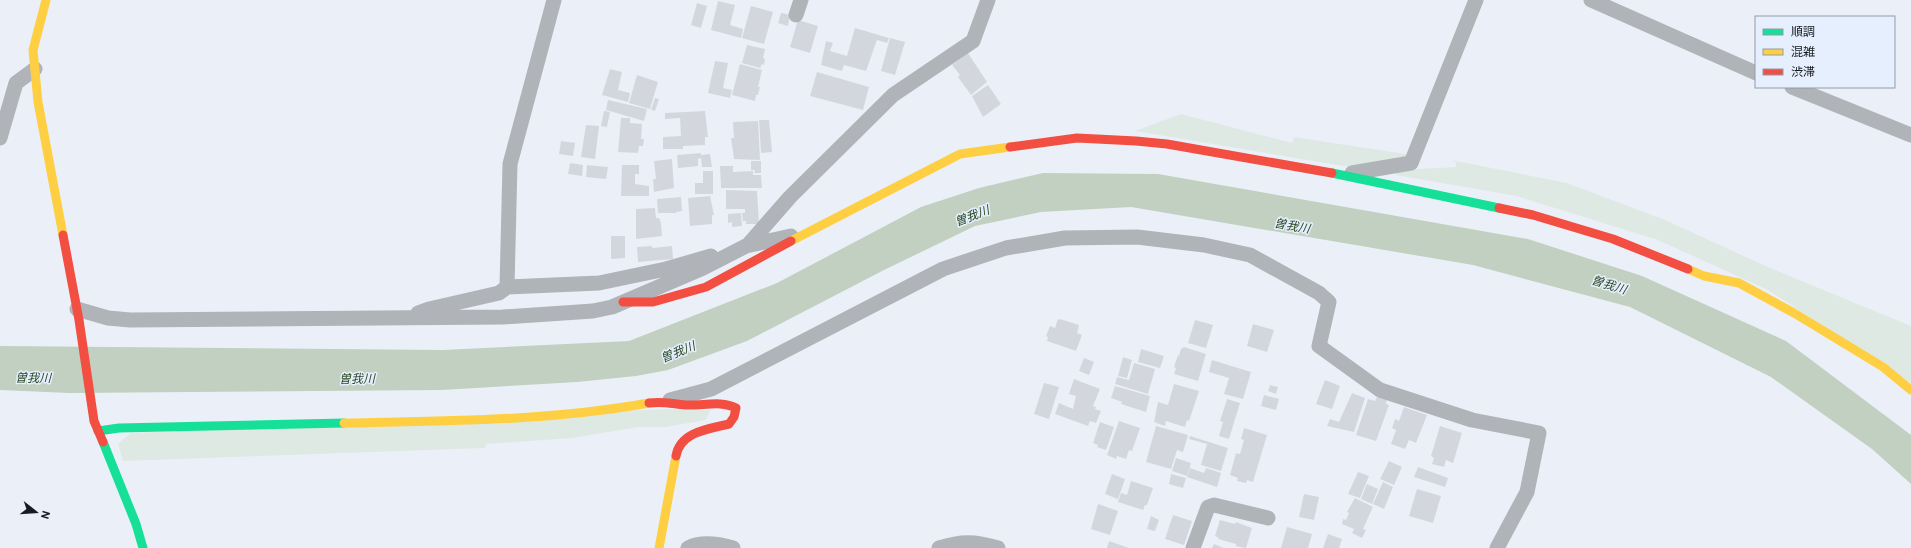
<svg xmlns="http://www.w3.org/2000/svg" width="1911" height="548" font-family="Overpass,'Noto Sans JP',sans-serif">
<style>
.green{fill:#dfe9e3}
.water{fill:#c1d0c1}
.building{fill:#d3d7dd}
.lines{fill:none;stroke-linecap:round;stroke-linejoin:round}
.street{stroke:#b0b3b7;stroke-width:15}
.fast{stroke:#16e098;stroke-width:9}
.slow{stroke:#ffcf43;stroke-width:9}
.jam{stroke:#f24e42;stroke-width:9}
.labels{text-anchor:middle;stroke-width:3;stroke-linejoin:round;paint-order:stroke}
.water-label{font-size:12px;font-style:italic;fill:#294720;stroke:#e5effe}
</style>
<rect width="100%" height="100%" fill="#ebf0f8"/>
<path class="green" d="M1181,114L1292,143L1294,137L1412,155L1376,165L1343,166L1135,131Z
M1451,160L1567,183L1665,220L1770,268L1911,326V383L1768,290L1658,240L1516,196L1396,175L1395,172L1398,170L1456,167V163Z
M667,409L710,410L706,420L666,427H639L572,438L486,444L485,448L123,461L118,444L131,433Z"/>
<path class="water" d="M1043,173L1158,174L1528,239L1642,276L1786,341L1911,435V484L1872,449L1771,377L1630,307L1473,265L1131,207L1041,212L975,226L884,270L747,341L668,370L636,376L577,382L442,390L69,393L0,390V346L443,350L629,341L777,283L921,207L979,188Z"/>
<path class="building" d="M718,1L735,5L730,25L743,29L741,38L711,30Z
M697,3L707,6L701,28L691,25Z
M751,6L773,12L764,44L742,38Z
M781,13L790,15L788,26L778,23Z
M798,20L818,26L810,53L790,47Z
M855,28L889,38L887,43L877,40L866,71L844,65L842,71L821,65L826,41L833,43L830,51L847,56Z
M890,38L905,42L895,75L881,71Z
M747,45L765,49L763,58L765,59L764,65L762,64L760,68L742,63Z
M968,53L987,82L971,95L958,77L960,75L952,65Z
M715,61L728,63L723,88L732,90L730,98L708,93Z
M740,64L762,70L758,87H760L758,95H756L755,101L732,95Z
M610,69L622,72L618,90L630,93L628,102L602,95Z
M817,72L869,87L863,110L810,96Z
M637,75L658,82L650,109L629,103Z
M988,85L1001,104L983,117L972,96Z
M655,98L659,99L655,111L651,110Z
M608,100L647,109L644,121L606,110Z
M604,111L610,112L607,127L601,126Z
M705,111L708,137H705V145L683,146V149H663V137L681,136L680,118L665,119V113Z
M621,118H630V123L642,124L641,139H644L643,146H639L638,153L618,152Z
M759,120H769L772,152L761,153Z
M758,121L760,160L734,159L731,138H734L733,122Z
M586,125L599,126L595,159L581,157Z
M561,141L575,143L573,156L559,154Z
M701,153V155L710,154L712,167H702L701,158L698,159V166L678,168L677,155Z
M672,159L674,188L654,192L653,179H656L654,161Z
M751,161H761V173H754L755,170H751Z
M570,163L583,165L582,176L568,174Z
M587,165L608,167L606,179L586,177Z
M622,165H639V174H635V184L649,186V196H621Z
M720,166H733V172L753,171V175H761L762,188H721Z
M703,171H713V194H695V183H703Z
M726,190L757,191L759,224H746V221H743L742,213H745V209H726Z
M710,196L714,215H712V224L690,226L688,198Z
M681,197L682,211L676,212V213H658L657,199Z
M655,208L656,218H659L661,223L662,236L636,239V209Z
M741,213L742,226L732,227V222L728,223V214Z
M611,236H625V258L611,259Z
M652,246V248L672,246L673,259L638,262L637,247Z
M1058,319L1060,320V319L1079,325L1077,333L1082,335L1076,351L1047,341L1048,337L1046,336L1050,326L1055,328Z
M1195,320L1213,325L1206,348L1188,343Z
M1253,324L1274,330L1267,352L1247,346Z
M1184,347L1206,354L1198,381L1174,374L1176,368L1174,367L1178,355L1179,356L1181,349Z
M1141,349L1164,356L1160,368L1138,362Z
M1123,357L1132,360L1127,378L1118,376Z
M1084,358L1094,362L1089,375L1079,371Z
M1212,360L1251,372L1243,399L1224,394L1229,378L1209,372Z
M1134,363L1155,369L1148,394L1115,384L1117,377L1129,380Z
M1074,379L1100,389L1093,406L1096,407L1095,409L1101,411L1096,423L1090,421L1088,426L1055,414L1059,403L1073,409L1076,396L1069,394Z
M1325,380L1340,386L1332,409L1316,404Z
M1044,383L1059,387L1049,419L1034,414Z
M1174,384L1199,391L1189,421L1187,420L1185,427L1166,421L1165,426L1154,422L1158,402L1168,405Z
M1270,385L1278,387L1276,394L1268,391Z
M1115,386L1150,396L1146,412L1121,404L1122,402L1111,398Z
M1352,393L1365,398L1354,432L1327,426L1330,419L1339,422Z
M1264,395L1279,399L1276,410L1261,406Z
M1377,397L1387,400L1386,404L1389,405L1376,441L1356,435L1368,399L1375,401Z
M1227,399L1240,403L1229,439L1219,436L1223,422L1220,421Z
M1404,407L1427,415L1416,443L1409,440L1405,449L1391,444L1396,430L1392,428L1395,419L1399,421Z
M1119,421L1140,428L1132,451L1129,450L1126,459L1117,456L1116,459L1107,455Z
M1100,422L1114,427L1106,450L1097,447L1098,445L1093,443Z
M1156,426L1188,435L1183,452L1177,450L1171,469L1146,462Z
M1440,426L1462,433L1453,463L1446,460L1444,467L1432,464L1434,458L1431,456Z
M1244,428L1267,435L1253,482L1247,480L1246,483L1237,481L1238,478L1230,475L1236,453L1240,454L1244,440L1241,439Z
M1190,436L1228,448L1221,471L1201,465L1207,444L1189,439Z
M1176,458L1191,463L1187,476L1172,471Z
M1389,461L1402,467L1394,485L1380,479Z
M1418,467L1448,478L1445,487L1414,477Z
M1190,468L1204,473L1206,468L1221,473L1217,487L1187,477Z
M1358,472L1369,476L1360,498L1348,494Z
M1112,474L1125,479L1118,499L1105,494Z
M1171,474L1186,478L1183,488L1169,484Z
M1131,481L1153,488L1147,505H1145L1143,510L1118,502L1121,493L1127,495Z
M1383,482L1393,487L1384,509L1373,504Z
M1367,484L1378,489L1372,504L1361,499Z
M1417,489L1441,496L1433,523L1409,516Z
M1304,494L1319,497L1314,520L1299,517Z
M1355,498L1373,507L1363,529L1366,530L1362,538L1352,533L1354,529L1342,524L1343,519L1346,520L1349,513L1347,512Z
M1098,504L1118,511L1110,535L1091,529Z
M1173,515L1192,521L1184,545L1165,539Z
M1151,516L1159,520L1155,531L1147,529Z
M1220,520L1235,524L1236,522L1252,528L1246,548L1236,546V544L1218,539L1219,538L1215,536Z
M1287,527L1312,534L1308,548H1281Z
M1328,534L1342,539L1339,548H1323Z
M1109,541L1129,548H1107Z
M1214,544L1224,548H1212Z"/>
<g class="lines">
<path class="street" d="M1591,0L1756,73
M796,15L801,0
M1792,87L1911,135
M0,138L16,83L35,69
M1352,173L1411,163L1476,0
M746,246L791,236
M507,287L599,283L666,269L711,256
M77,309L108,318L130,320L503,317L593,311L612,307L703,268L748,245L790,197L893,95L973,41L988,0
M418,313L429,309L499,293L507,287L510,164L554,0
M670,400L711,389L943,269L1006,248L1065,238L1137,237L1204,245L1250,255L1319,293L1329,302L1319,346L1380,390L1472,420L1539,433L1527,492L1497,548
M688,548C701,541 719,544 733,548
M939,548C961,541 975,541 998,548
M1193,548L1208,507L1214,505L1268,518"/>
<path class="fast" d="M1332,173L1499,208
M98,431L119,428L344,423
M103,442L136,524L143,548"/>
<path class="slow" d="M46,0L33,50L38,102L63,235
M791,241L960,154L1010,147
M1688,269L1704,276L1739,283L1794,313L1883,367L1911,390
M344,423C445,421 548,421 649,403
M659,548L676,456"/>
<path class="jam" d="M1010,147L1077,138L1136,141L1167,144L1332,173
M1499,208L1533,215L1613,239L1688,269
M63,235L79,320L94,421L103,442
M623,302H653L706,287L791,241
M649,403C665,401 671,404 686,405C703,406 721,400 736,408L734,417L729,424C708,429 680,432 676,456"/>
</g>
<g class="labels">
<g class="water-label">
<text transform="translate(972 216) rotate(-21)" y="4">曽我川</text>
<text transform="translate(1292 226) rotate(10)" y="4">曽我川</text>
<text transform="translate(1609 285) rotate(17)" y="4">曽我川</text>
<text transform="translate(678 352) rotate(-22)" y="4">曽我川</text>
<text transform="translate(33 378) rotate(1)" y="4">曽我川</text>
<text transform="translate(357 379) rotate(-1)" y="4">曽我川</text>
</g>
</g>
<rect x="1755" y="16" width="140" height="72" fill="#e5effe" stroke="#939ba6"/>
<rect x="1763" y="29" width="20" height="6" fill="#16e098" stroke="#939ba6"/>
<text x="1791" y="36" font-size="12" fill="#181c21">順調</text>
<rect x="1763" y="49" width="20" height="6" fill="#ffcf43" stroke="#939ba6"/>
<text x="1791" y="56" font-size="12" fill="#181c21">混雑</text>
<rect x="1763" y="69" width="20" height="6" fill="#f24e42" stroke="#939ba6"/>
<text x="1791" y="76" font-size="12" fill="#181c21">渋滞</text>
<g transform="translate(36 512) rotate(107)" stroke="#e5effe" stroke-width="3" paint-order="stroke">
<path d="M0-3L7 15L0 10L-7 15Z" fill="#181c21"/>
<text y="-6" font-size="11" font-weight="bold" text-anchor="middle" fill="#181c21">N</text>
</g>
</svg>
